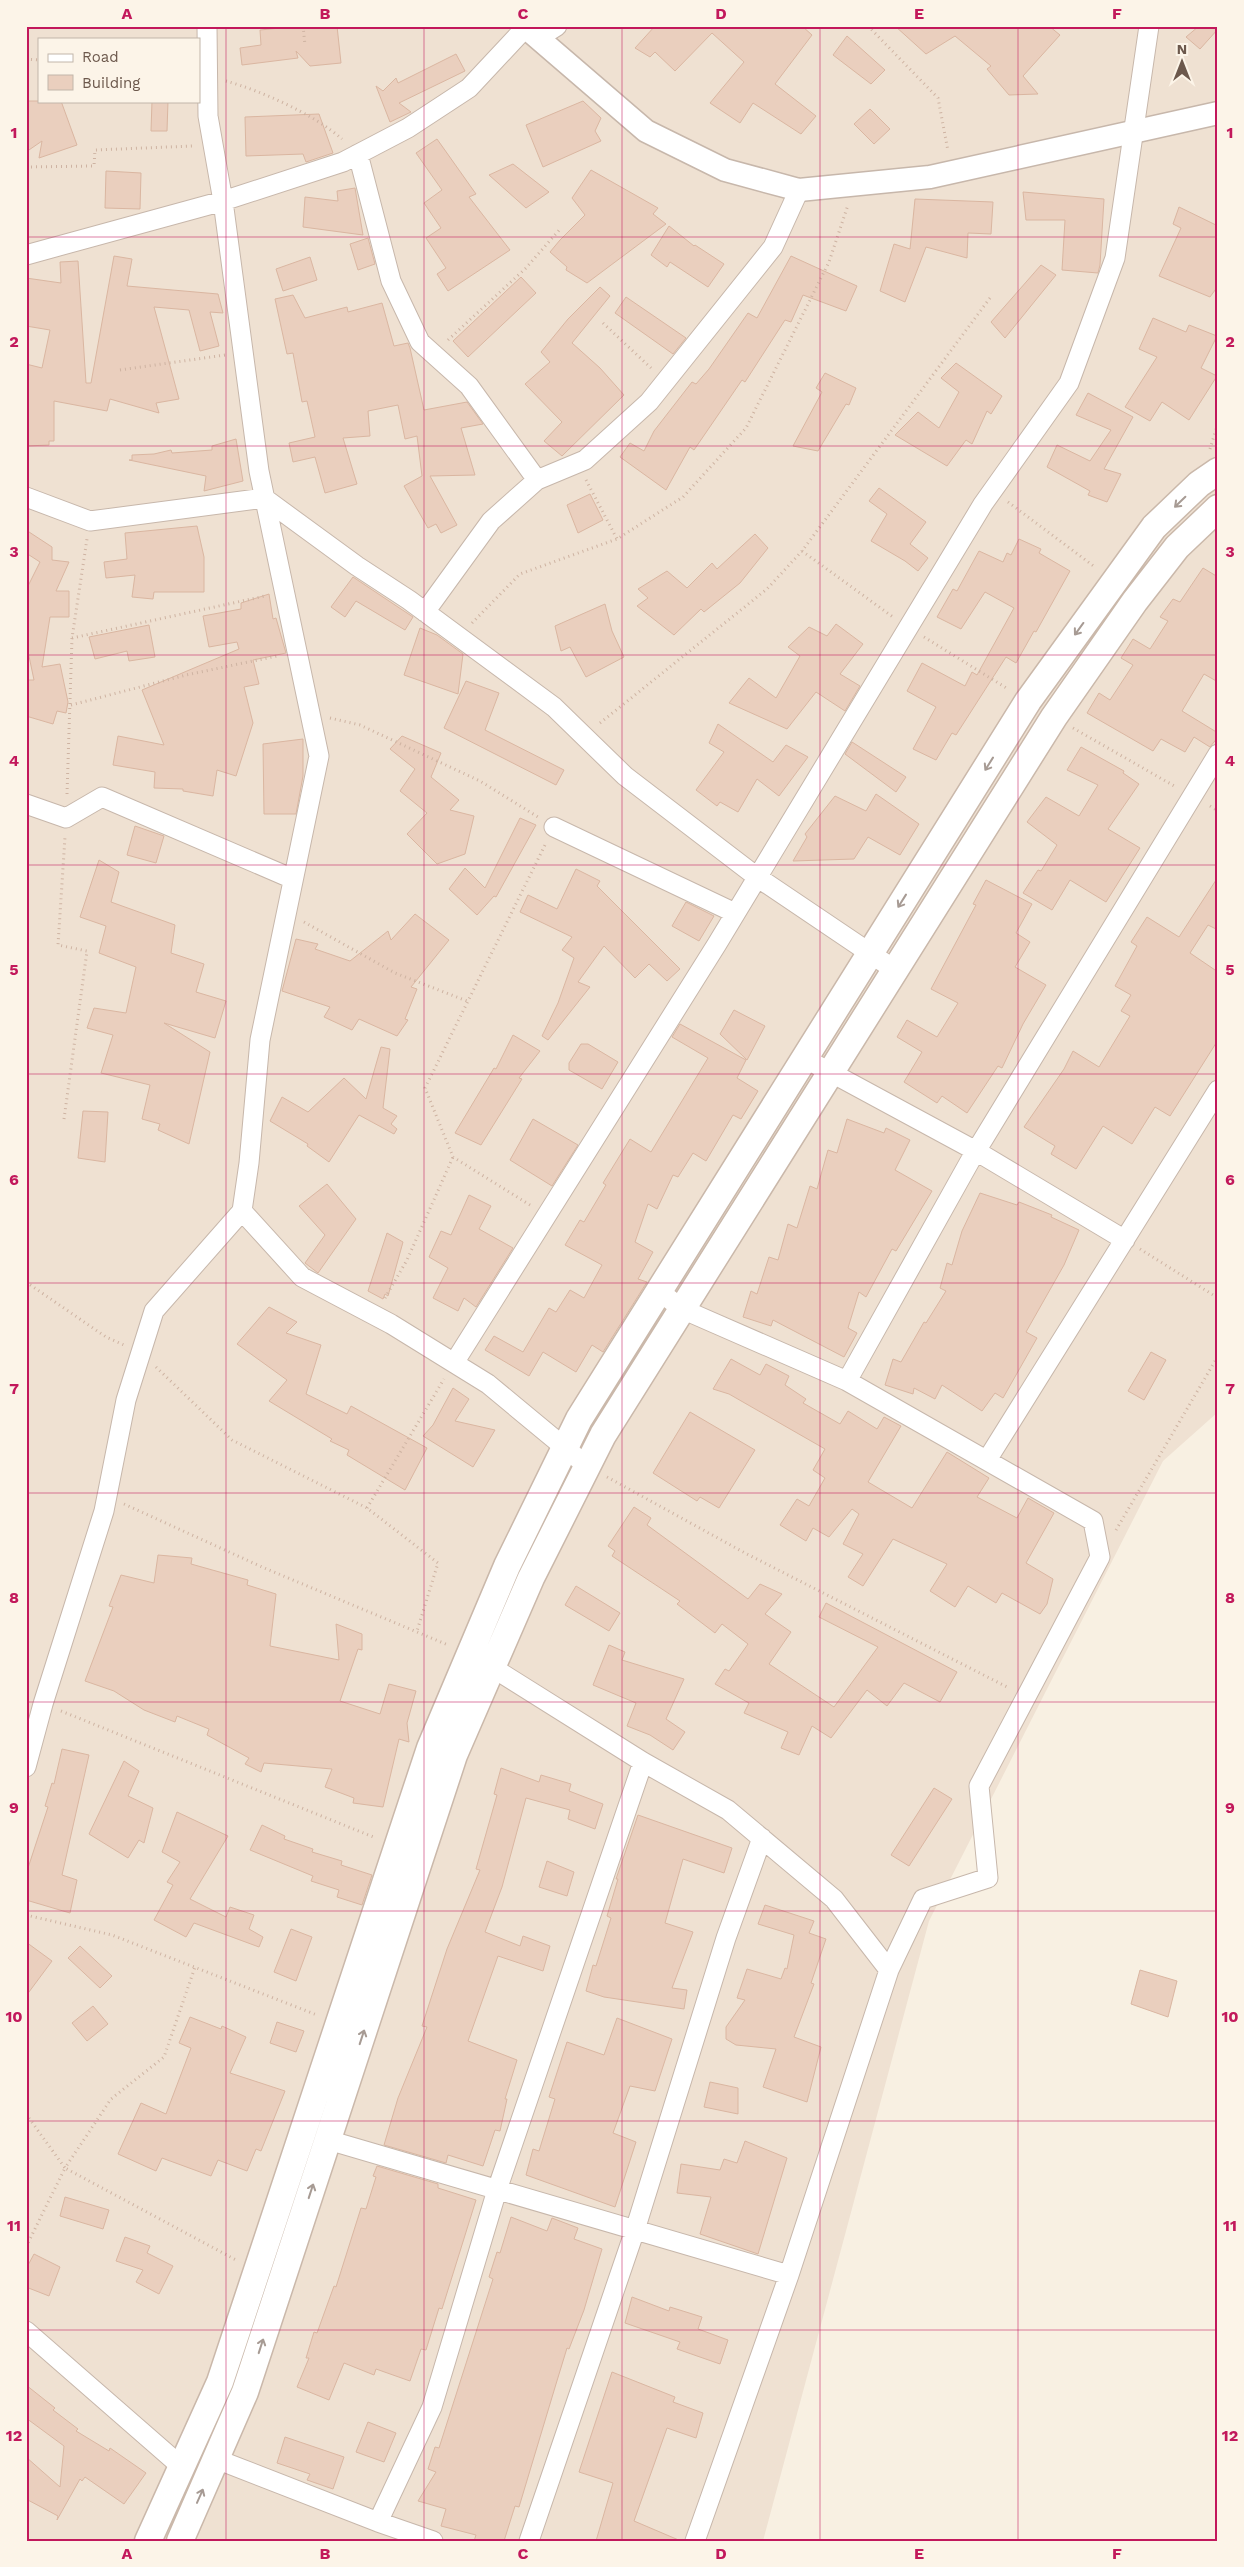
<svg xmlns="http://www.w3.org/2000/svg" width="1244" height="2567" font-family="'Work Sans',sans-serif">
<style>
.residential{fill:#efe1d2;fill-rule:evenodd}
.building{fill:#eacfbe;stroke:#dab6a1}
.lines{fill:none;stroke-linecap:round;stroke-linejoin:round}
.minor-casing{stroke:#c7b7ab;stroke-width:21}
.tertiary-casing{stroke:#c7b7ab;stroke-width:25}
.secondary-casing{stroke:#cab8aa;stroke-width:29}
.path{stroke:#ceb3a2;stroke-width:3;stroke-dasharray:1 4;stroke-linecap:butt}
.minor{stroke:#fff;stroke-width:19}
.tertiary{stroke:#fff;stroke-width:22}
.secondary{stroke:#fff;stroke-width:26}
.oneway{stroke:#a79b94}
.grid{fill:none;stroke:#c2185b;stroke-width:1;stroke-opacity:0.55}
.neatline{fill:none;stroke:#c2185b;stroke-width:2}
.grid-label{font-size:16px;text-anchor:middle;font-weight:bold;fill:#c2185b}
</style>
<rect width="100%" height="100%" fill="#f8f0e2"/>
<path class="residential" d="M26,26H1218V1412L1163,1461L929,1921L763,2541H26ZM39,39H199V101H39Z"/>
<path class="building" d="M300,26H337L341,63L310,66L296,51L298,58L242,65L240,48L261,45L260,30Z
M655,26H802L812,35L775,84L816,116L801,134L753,103L740,123L710,103L744,62L712,33L675,71L655,52L650,57L635,48Z
M895,26H1049L1060,35L1023,76L1038,94L1009,95L987,69L991,66L955,36L926,54Z
M1199,26H1218V29L1200,49L1186,37Z
M847,36L885,70L871,84L833,55Z
M456,54L465,71L399,103L411,112L390,122L376,86L383,91L396,78L398,83Z
M26,101H61L77,145L39,158L42,141L26,152Z
M152,101H168L167,131H151Z
M583,101L601,118L595,131L601,141L543,167L526,125Z
M870,109L890,129L874,144L854,124Z
M319,114L333,153L306,162L303,154L246,156L245,117Z
M437,139L476,194L469,197L510,250L448,291L437,274L446,268L426,238L441,228L424,203L442,190L416,153Z
M513,164L549,192L526,208L489,175Z
M591,170L658,208L653,214L666,224L587,283L566,270L567,267L550,252L560,240L585,215L572,198Z
M106,171L141,173L140,209L105,208Z
M355,188L363,235L303,227L305,197L338,201L337,191Z
M1023,192L1104,199L1100,265L1098,273L1062,270L1065,220H1026Z
M915,199L993,202L991,234L968,233L967,258L926,247L905,302L880,291L894,244L910,249Z
M1179,207L1218,226V286L1210,297L1159,276L1181,228L1173,224Z
M669,226L694,246L695,245L724,264L708,287L670,262L667,267L651,255Z
M368,238L375,264L358,270L350,244Z
M114,256L132,259L127,286L218,294L223,313L210,312L219,346L200,351L189,310L154,307L179,399L156,403L159,413L110,399L107,411L54,401V441H49V445L26,446V364L42,368L50,330L26,326V278L61,283L60,262L78,261L86,383H91Z
M791,256L857,286L846,311L803,295L791,322L785,320L745,382L742,380L694,450L690,447L666,490L620,457L630,443L644,451L654,431L692,382L696,384L709,369L748,313L757,318Z
M310,257L317,280L283,291L276,269Z
M1041,265L1056,275L1005,338L991,322Z
M521,277L536,293L468,357L453,341Z
M600,287L610,296L572,343L600,368L624,395L562,456L544,441L562,422L525,384L550,362L541,352L568,319Z
M293,295L305,318L347,307L348,312L382,303L394,346L408,343L410,348L424,410L467,402L483,424L461,428L475,475L430,476L457,525L441,533L436,524L428,528L404,486L422,476L417,436L405,439L398,405L368,411L370,436L343,438L357,484L325,493L315,457L293,462L289,443L315,437L307,401L302,402L293,353L287,354L275,299Z
M626,297L686,338L673,354L615,313Z
M1153,318L1186,332L1189,325L1217,336L1201,368L1217,376L1189,420L1162,402L1150,421L1125,407L1157,357L1139,349Z
M956,363L1002,396L991,414L987,411L972,444L966,440L947,466L895,435L918,412L939,428L959,392L941,378Z
M825,373L856,388L849,405L846,404L818,451L793,446L822,392L816,388Z
M1088,393L1133,417L1104,469L1121,474L1107,502L1088,495L1090,491L1047,467L1057,445L1090,461L1111,430L1076,415Z
M236,439L243,481L204,491L206,476L129,460H132V455L154,454L171,450L172,453L212,450V446Z
M879,488L926,522L910,544L928,558L918,571L905,561L871,541L887,514L869,501Z
M590,494L603,520L578,533L567,505Z
M197,526L204,557V592H154L153,599L132,597L135,575L106,578L104,562L127,559L125,533Z
M26,530L52,547V560L69,562L56,591H69V617H50L42,667L60,664L68,702L66,713L57,711L53,724L26,716V680H34L26,642L27,588L40,562L26,553Z
M755,534L768,548L740,583L704,612L701,609L674,635L637,606L648,598L638,589L667,571L687,588L712,563L717,569Z
M1019,539L1041,549L1039,553L1070,571L1036,632L1034,631L1016,663L1006,657L956,735L952,733L936,760L913,749L936,707L907,691L922,663L965,686L972,672L977,675L1014,608L985,592L961,629L937,617L953,589L957,591L979,551L1003,562L1007,553L1011,555Z
M1203,568L1218,577V682L1204,674L1182,711L1218,733V737L1210,747L1194,737L1185,752L1161,739L1153,751L1087,713L1099,693L1110,700L1133,665L1121,658L1133,639L1150,649L1168,621L1160,617L1173,599L1180,602Z
M353,577L413,617L405,630L356,601L345,617L331,607Z
M269,594L273,619L276,618L286,653L253,660L259,684L244,687L253,723L236,776L217,770L213,796L183,791V789L154,788L155,772L113,765L118,736L164,745L142,690L239,649L237,642L209,647L203,616L241,609V603Z
M605,604L612,631L624,657L586,677L570,647L561,651L555,626Z
M836,624L863,644L840,674L860,686L845,711L816,692L787,729L729,703L749,678L776,698L800,656L788,647L809,627L827,636Z
M149,625L155,657L129,661L127,651L95,659L89,637Z
M420,628L437,635L463,654L458,694L404,675Z
M466,681L499,693L485,730L564,770L556,785L444,728Z
M718,724L773,762L786,745L808,757L779,796L757,779L738,812L720,802L717,806L696,790L724,752L709,743Z
M402,736L441,753L431,777L459,800L450,810L474,816L465,854L437,864L407,834L427,813L400,791L415,769L390,749Z
M303,739V776L296,814H264L263,744Z
M852,742L906,777L896,792L845,754Z
M1081,747L1124,771L1123,773L1139,784L1108,829L1140,848L1106,902L1070,880L1052,910L1023,893L1038,870L1041,871L1057,845L1027,822L1046,797L1079,816L1098,785L1067,770Z
M876,794L919,824L900,855L868,837L854,859L793,861L807,837L805,834L835,796L866,811Z
M520,818L536,825L496,897L494,896L477,915L449,889L465,868L485,888Z
M135,826L164,836L156,863L127,855Z
M99,860L119,872L111,902L175,925L171,953L204,964L196,992L226,1001L215,1038L164,1023L210,1052L189,1144L158,1130L160,1124L142,1119L150,1085L101,1073L113,1035L87,1028L94,1008L126,1013L136,967L99,953L106,926L80,917Z
M576,869L600,881L597,886L680,969L667,981L649,964L635,978L604,946L578,982L590,987L548,1040L542,1036L558,1003L574,958L562,950L572,937L520,912L528,895L557,909Z
M1218,877V930L1208,925L1190,953L1218,972V1040L1170,1116L1155,1107L1132,1144L1103,1126L1076,1169L1051,1154L1055,1146L1024,1127L1064,1069L1073,1051L1099,1067L1130,1016L1121,1011L1131,995L1115,986L1137,946L1131,942L1147,917L1179,937Z
M986,880L1032,904L1016,933L1030,942L1015,967L1046,985L1023,1024L1002,1068L998,1066L967,1113L942,1096L937,1103L904,1082L922,1052L897,1037L907,1020L937,1037L958,1003L931,989L976,905L973,904Z
M686,902L714,916L699,941L672,926Z
M415,914L449,940L411,987L417,989L405,1019L408,1020L397,1036L359,1019L352,1030L324,1017L330,1007L282,991L296,939L318,944L315,949L350,961L388,931L391,940Z
M734,1010L765,1026L747,1060L720,1034Z
M680,1024L746,1060L737,1078L758,1091L741,1119L733,1115L706,1161L693,1153L678,1177L673,1175L657,1209L648,1204L635,1242L653,1252L638,1279L647,1282L603,1352L592,1345L576,1372L543,1352L529,1376L485,1350L494,1336L523,1352L549,1308L556,1312L570,1290L584,1298L602,1265L565,1245L580,1220L584,1222L606,1185L603,1183L630,1139L651,1152L708,1058L672,1037Z
M513,1035L540,1051L519,1078L522,1079L481,1145L455,1133L494,1068L496,1069Z
M581,1044H588L618,1062L602,1089L569,1070V1063Z
M381,1047L390,1049L383,1108L397,1116L391,1124L397,1129L394,1134L359,1115L329,1162L307,1146L308,1144L270,1121L282,1097L308,1112L344,1078L366,1099Z
M83,1111L108,1112L105,1162L78,1158Z
M533,1119L578,1145L552,1186L510,1160Z
M847,1119L884,1133L886,1128L910,1140L895,1170L932,1191L896,1251L892,1249L866,1297L859,1292L848,1328L857,1333L844,1357L773,1320L771,1326L743,1317L751,1291L757,1294L769,1257L778,1260L788,1224L797,1228L810,1186L817,1189L828,1150L837,1153Z
M327,1184L356,1219L318,1273L305,1263L325,1235L299,1206Z
M980,1193L1017,1205L1019,1202L1052,1215L1051,1217L1079,1230L1064,1265L1026,1332L1037,1338L1003,1398L995,1393L982,1411L942,1385L935,1399L914,1388L913,1394L885,1385L893,1359L901,1362L924,1322L926,1323L946,1291L940,1288L947,1263L952,1265L962,1231Z
M469,1195L491,1206L479,1229L513,1248L476,1307L464,1298L458,1311L433,1298L448,1268L429,1257L441,1231L451,1235Z
M387,1233L403,1242L388,1296L385,1294L383,1299L368,1291Z
M269,1307L297,1322L286,1333L321,1345L306,1394L347,1414L351,1406L427,1448L405,1490L347,1455L349,1450L330,1441L332,1439L269,1401L287,1380L237,1344Z
M1151,1352L1166,1360L1144,1400L1128,1391Z
M731,1359L760,1375L766,1364L789,1376L785,1385L806,1399L803,1403L840,1424L848,1411L877,1429L884,1417L901,1426L868,1482L912,1508L947,1452L989,1478L977,1497L1017,1518L1028,1498L1054,1513L1026,1563L1053,1579L1047,1604L1040,1614L1002,1593L996,1603L968,1586L955,1607L930,1591L947,1564L893,1539L863,1586L848,1577L863,1554L843,1544L859,1514L852,1509L829,1537L813,1528L806,1541L780,1525L797,1499L809,1506L825,1478L813,1470L825,1449L729,1394L713,1389Z
M453,1388L469,1399L455,1421L495,1430L473,1467L423,1436L433,1425Z
M690,1412L755,1450L719,1508L700,1497L697,1501L653,1473Z
M634,1507L651,1518L647,1525L748,1599L760,1584L782,1594L765,1614L791,1632L769,1664L834,1707L878,1647L819,1617L826,1603L957,1672L940,1702L904,1683L887,1706L867,1690L831,1738L812,1726L799,1755L781,1748L788,1732L744,1713L749,1703L715,1684L725,1669L729,1671L748,1644L722,1624L715,1633L677,1604L680,1601L612,1556L615,1551L608,1546Z
M158,1555L192,1558L191,1564L248,1580L247,1585L276,1594L270,1646L339,1660L336,1624L362,1634V1650L358,1649L340,1701L380,1714L389,1684L416,1691L407,1723L409,1742L399,1739L383,1807L353,1803L354,1798L325,1787L332,1769L264,1763L261,1772L245,1764L249,1758L207,1735L209,1729L177,1716L175,1722L144,1710L114,1691L85,1681L113,1607L109,1606L121,1575L154,1583Z
M576,1586L620,1613L609,1631L565,1605Z
M609,1645L625,1652L622,1660L684,1679L666,1719L685,1732L673,1750L650,1735L627,1726L636,1703L593,1685Z
M62,1749L89,1755L62,1875L77,1880L70,1913L26,1900V1874L48,1807L45,1806L52,1783L54,1784Z
M124,1761L139,1771L128,1796L153,1808L144,1843L139,1840L128,1858L89,1834Z
M501,1768L539,1782L541,1775L571,1784L569,1791L603,1804L595,1829L568,1819L570,1810L526,1798L502,1887L485,1932L520,1946L523,1936L550,1946L543,1971L498,1956L468,2041L517,2060L505,2099H507L500,2131L495,2130L483,2166L448,2155L446,2163L384,2145L398,2098L427,2027L422,2026L447,1949L480,1870L476,1869L497,1795L494,1794Z
M934,1788L952,1799L909,1866L891,1855Z
M177,1812L228,1836L190,1899L226,1917L230,1907L254,1915L249,1929L263,1937L259,1947L194,1923L186,1937L154,1920L173,1885L167,1882L180,1862L162,1852Z
M638,1815L732,1848L724,1873L683,1859L665,1923L693,1932L672,1988L687,1990L684,2009L604,1997L586,1991L593,1965L596,1966L611,1918L607,1916L618,1879H616Z
M262,1825L285,1836L284,1839L313,1849L312,1852L342,1861L341,1865L372,1875L362,1905L337,1897L339,1890L311,1881L313,1876L250,1850Z
M547,1861L574,1872L567,1896L539,1887Z
M765,1905L814,1921L809,1933L826,1939L811,1983L814,1984L794,2037L821,2047L807,2102L763,2087L776,2049L736,2045L726,2039V2027L745,2000L737,1998L747,1969L781,1979L785,1968L787,1969L794,1935L758,1924Z
M291,1929L312,1937L296,1981L274,1972Z
M26,1942L52,1961L26,1996Z
M80,1946L112,1976L100,1988L68,1958Z
M1140,1970L1177,1981L1168,2017L1131,2004Z
M93,2006L108,2024L87,2041L72,2023Z
M190,2017L221,2029L222,2026L246,2037L230,2073L285,2091L261,2151L256,2149L247,2171L218,2160L211,2176L162,2158L156,2171L118,2154L141,2103L166,2114L191,2048L179,2043Z
M617,2018L672,2039L655,2091L630,2086L613,2133L636,2142L615,2207L526,2175L533,2149L539,2151L555,2099L549,2097L567,2042L604,2055Z
M277,2022L304,2031L296,2052L270,2043Z
M710,2082L738,2088V2114L704,2107Z
M745,2141L787,2158L758,2254L700,2234L711,2197L677,2193L681,2164L720,2170L724,2159L737,2163Z
M377,2166L438,2184V2188L476,2200L442,2309L439,2308L426,2350L421,2349L410,2381L376,2369L374,2375L344,2363L329,2400L297,2387L309,2358H306L314,2332L317,2333L334,2286L336,2287L361,2208L366,2209L376,2177L373,2176Z
M65,2197L109,2210L103,2229L60,2216Z
M511,2217L547,2231L552,2218L578,2228L574,2239L602,2249L584,2310L569,2349L567,2348L556,2384L519,2507L515,2506L504,2541H474L476,2535L441,2526L446,2509L418,2501L436,2472L428,2469L435,2447L439,2448L493,2279L489,2277L497,2252L500,2253Z
M125,2237L150,2246L147,2253L173,2266L159,2294L136,2282L143,2270L116,2261Z
M34,2254L60,2267L49,2296L26,2287V2269Z
M632,2297L669,2311L670,2307L702,2317L698,2329L728,2340L720,2364L677,2349L680,2342L625,2323Z
M612,2372L675,2397L673,2402L703,2413L696,2438L667,2428L634,2521L681,2541H596L613,2483L579,2472Z
M26,2385L55,2408L53,2410L78,2429L76,2431L109,2451L110,2448L146,2473L124,2504L85,2477L82,2481L80,2479L57,2520L58,2516L26,2499V2457L60,2487L64,2446L26,2418Z
M368,2422L396,2433L384,2462L356,2452Z
M285,2437L344,2457L333,2489L307,2480L310,2474L277,2463Z"/>
<g class="lines">
<defs>
<path id="minor" d="M207,26L208,116L223,201L259,471L319,756L260,1040L249,1163L242,1211L302,1277L391,1324L488,1384L587,1466
M538,38L557,26
M358,154L391,281L420,342L469,386L537,480L491,521L425,612
M26,255L223,201L343,162L408,128L469,88L526,27
M537,480L585,460L649,402L773,247L799,190
M26,497L90,521L264,498L357,566L409,600L554,707L625,776L757,877L895,970
M26,804L66,818L102,797L293,879
M554,827L735,913
M804,1058L976,1151L1125,1240
M659,1291L682,1309L847,1381L1093,1521L1100,1557L979,1786L988,1878L923,1899L889,1970L789,2275L695,2541
M454,1363L717,944L983,504L1069,383L1115,258L1149,26
M847,1381L970,1161L1218,754
M987,1460L1218,1090
M482,1661L643,1762L728,1810L834,1899L889,1970
M26,1767L43,1704L104,1511L126,1400L154,1311L242,1211
M328,2140L789,2275
M26,2331L183,2468
M216,2459L378,2522L433,2541
M378,2522L432,2407L497,2190L643,1762
M529,2541L635,2230L726,1938L762,1838"/>
<path id="tertiary" d="M524,26L646,131L725,170L799,190L930,177L1218,113"/>
<path id="secondary" d="M148,2541L220,2382L430,1748L507,1566L579,1419L1028,701L1154,527L1199,484L1218,471
M180,2541L245,2392L454,1755L531,1578L603,1435L1054,717L1135,601L1177,547L1218,508"/>
</defs>
<use href="#minor" class="minor-casing"/>
<use href="#tertiary" class="tertiary-casing"/>
<use href="#secondary" class="secondary-casing"/>
<path class="path" d="M303,26L305,45
M868,26L938,98L948,151
M26,59L39,60
M226,81C262,91 315,115 342,139
M26,167L94,166L95,150L193,146
M603,323L651,368
M448,340L526,268L561,228
M120,370L225,355
M1210,449L1218,423
M586,480L617,539L683,497L746,428L829,262L848,205
M1008,502L1095,567
M802,551L893,617
M472,623L520,574L617,539
M924,637L1008,689
M72,638L265,596
M71,705L186,675L277,656
M330,718L360,725L480,781L538,817
M600,723L767,589L802,551L990,298
M1073,728L1176,787
M67,794L72,638L87,539
M1210,806L1218,811
M304,922L395,973L467,1001
M64,1119L87,951L58,945L65,837
M530,1205L453,1157L425,1088L545,845
M1140,1249L1218,1298
M26,1282L106,1337L124,1345
M385,1298L407,1260L453,1157
M156,1367L232,1440L367,1508L438,1563L417,1631
M607,1477L745,1553L1009,1688
M124,1504L262,1567L448,1645
M367,1508L444,1379
M1116,1530L1218,1356
M61,1711L376,1838
M26,1915L112,1935L317,2015
M26,2114L65,2168L111,2099L164,2057L195,1967
M26,2247L65,2168L236,2260"/>
<use href="#minor" class="minor"/>
<use href="#tertiary" class="tertiary"/>
<use href="#secondary" class="secondary"/>
</g>
<defs><path id="oneway-shaft" d="M-6 0H5M1.5-3L5.5 0L1.5 3" fill="none" stroke-width="1.6" stroke-linecap="round" stroke-linejoin="round" transform="scale(1.25)"/></defs>
<g class="oneway">
<use href="#oneway-shaft" transform="translate(1180 502) rotate(136)"/>
<use href="#oneway-shaft" transform="translate(1079 629) rotate(126)"/>
<use href="#oneway-shaft" transform="translate(989 764) rotate(122)"/>
<use href="#oneway-shaft" transform="translate(902 901) rotate(122)"/>
<use href="#oneway-shaft" transform="translate(362 2037) rotate(-72)"/>
<use href="#oneway-shaft" transform="translate(311 2191) rotate(-72)"/>
<use href="#oneway-shaft" transform="translate(261 2346) rotate(-72)"/>
<use href="#oneway-shaft" transform="translate(200 2496) rotate(-66)"/>
</g>
<path class="grid" d="M226,26V2541M424,26V2541M622,26V2541M820,26V2541M1018,26V2541M26,237H1218M26,446H1218M26,655H1218M26,865H1218M26,1074H1218M26,1283H1218M26,1493H1218M26,1702H1218M26,1911H1218M26,2121H1218M26,2330H1218"/>
<rect width="1244" height="2567" fill="none" stroke="#fcf4e8" stroke-width="55"/>
<rect x="38" y="38" width="162" height="65" fill="#fcf4e8" stroke="#c2b6aa"/>
<rect x="48" y="54" width="25" height="8" fill="#ffffff" stroke="#c2b6aa"/>
<text x="82" y="62" font-size="15" fill="#6c584c">Road</text>
<rect x="48" y="75" width="25" height="15" fill="#eacfbe" stroke="#c2b6aa"/>
<text x="82" y="88" font-size="15" fill="#6c584c">Building</text>
<g transform="translate(1182 62)" stroke="#fcf4e8" stroke-width="4" paint-order="stroke">
<path d="M0-4L9 19L0 12L-9 19Z" fill="#6c584c"/>
<text y="-8" font-size="14" font-weight="bold" text-anchor="middle" fill="#6c584c">N</text>
</g>
<rect x="28" y="28" width="1188" height="2512" class="neatline"/>
<g class="grid-label">
<text x="127" y="19">A</text>
<text x="325" y="19">B</text>
<text x="523" y="19">C</text>
<text x="721" y="19">D</text>
<text x="919" y="19">E</text>
<text x="1117" y="19">F</text>
<text x="14" y="138">1</text>
<text x="1230" y="138">1</text>
<text x="14" y="347">2</text>
<text x="1230" y="347">2</text>
<text x="14" y="557">3</text>
<text x="1230" y="557">3</text>
<text x="14" y="766">4</text>
<text x="1230" y="766">4</text>
<text x="14" y="975">5</text>
<text x="1230" y="975">5</text>
<text x="14" y="1185">6</text>
<text x="1230" y="1185">6</text>
<text x="14" y="1394">7</text>
<text x="1230" y="1394">7</text>
<text x="14" y="1603">8</text>
<text x="1230" y="1603">8</text>
<text x="14" y="1813">9</text>
<text x="1230" y="1813">9</text>
<text x="14" y="2022">10</text>
<text x="1230" y="2022">10</text>
<text x="14" y="2231">11</text>
<text x="1230" y="2231">11</text>
<text x="14" y="2441">12</text>
<text x="1230" y="2441">12</text>
<text x="127" y="2559">A</text>
<text x="325" y="2559">B</text>
<text x="523" y="2559">C</text>
<text x="721" y="2559">D</text>
<text x="919" y="2559">E</text>
<text x="1117" y="2559">F</text>
</g>
</svg>
